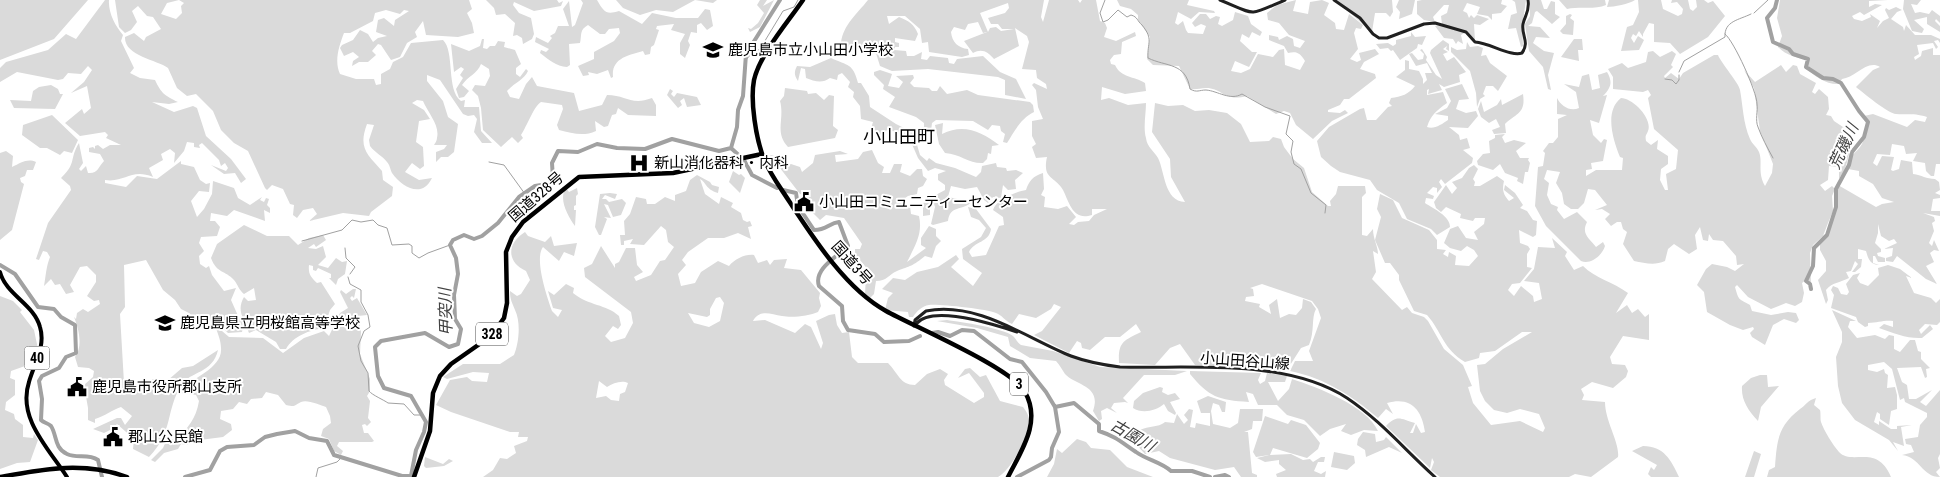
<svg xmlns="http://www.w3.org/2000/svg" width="1940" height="477" font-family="'Roboto Condensed','Noto Sans JP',sans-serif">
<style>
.green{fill:#dadada;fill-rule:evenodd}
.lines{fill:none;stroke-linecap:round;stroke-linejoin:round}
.stream{stroke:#a1a1a1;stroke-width:1}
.river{stroke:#a1a1a1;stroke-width:4}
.secondary{stroke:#202020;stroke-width:3}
.primary{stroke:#000;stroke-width:4}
.highway{stroke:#000;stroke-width:4.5}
.labels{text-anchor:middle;stroke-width:4;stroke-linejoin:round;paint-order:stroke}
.shield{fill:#fff;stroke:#4c4c4c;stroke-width:1}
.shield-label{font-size:14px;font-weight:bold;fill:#000}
.poi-label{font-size:15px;fill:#000;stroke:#fff;text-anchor:start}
.street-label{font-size:15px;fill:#000;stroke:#fff}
.water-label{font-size:16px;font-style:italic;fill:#424242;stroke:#fff}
.quarter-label{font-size:18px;fill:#000;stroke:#fff}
</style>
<rect width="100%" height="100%" fill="#fff"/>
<path class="green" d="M0,0H88L54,39L0,60Z
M105,0H109C108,12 115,26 123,35L121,41L134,68L130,73L140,78L155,80C161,93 165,96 178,102L169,104L152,102L174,112L193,106L197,108L206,136L231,159L246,179L241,183L235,173L224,174L211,165L226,171L228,168L225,163L221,166L219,160L202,143L199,145L200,148L194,147V143L187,142L184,151L174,163L175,153L170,149L161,154L163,160L149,168L153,177C131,168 125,183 105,180V183L126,187L137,176L157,179L181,161V164L194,167L200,180L206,184L210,183L209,192L199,191L191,201L197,217L204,209L212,194L213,181L234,188L238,198L250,205L262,197L260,200L264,202L266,198L269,199L267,205L270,208V213L264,210L265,221L234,210L227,216L211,213L210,221H215L220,227L217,236L201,237L199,243L204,251L199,256L200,264L206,268L209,266L212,275L224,291L236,288L231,300L239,318L244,323L242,332L228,333L211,316L210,322L194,318L189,313L181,309L175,300L163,290L146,260L124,265L125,307L120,314L124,383L128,388L147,385L153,379L168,380L182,368L193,366L218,350C213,373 190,372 182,384C165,411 174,431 149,457L133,449L134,439L117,424L114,427L117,429L114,433L110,430L104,433L93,429L117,418H121L125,425L132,416L121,407C112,410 105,416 95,419V423L88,420V408L84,385L93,377L94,371L89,368L78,367L75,357C83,347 79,329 74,317L76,319L77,313L83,309L88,312L100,304L99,300L94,301L87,296L96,282V275L87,266L80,267L70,285L74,292L66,294L60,284L55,285L51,279L44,286C46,275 46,267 50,257L47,252L43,251L39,260L36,259L48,223L71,190L70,186L61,178C77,163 69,159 79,143L83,163L79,169L81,171L86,166L88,173C98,174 98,167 104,161L100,154L89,152V148L93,147L95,149V146L98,145L103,149L110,145H121L106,138L108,135L105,132L80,136L65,123L82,109L84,114L91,108L87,86L71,93L84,82L92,70L88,66L81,74L68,73L63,79L58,80L17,72L0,82V68L6,62L48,50L66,34L76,39Z
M115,0H469L472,9L467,13L472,23L474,33L458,37L426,35L423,21L415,32L417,37L407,43L400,57L391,60L381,45L378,44L372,51L376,55L368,62H359L352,66L353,61L359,57L353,52L344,56L340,48L342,45L353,40L360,30L368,34L373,42L378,38L387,36L376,32L378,20L384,18L394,26L395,20L409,11L404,10L400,14L386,10L375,13L373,21L350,33H344C339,46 334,61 340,74L356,79H374L376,85L381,84V74L390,69L393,62L403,57L411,43L443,40C455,51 446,90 461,101L465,100L464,107H479L481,131L492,143H482L474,132L477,119L474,115L468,116L463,114L440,80L427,75V81L443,101L448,117L458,124L454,152L448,157H441L436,162V152L444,149L447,145H434C435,143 437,141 437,138C440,125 428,113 423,101L417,100L412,103L424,110L430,119L419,121L416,142L423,147L424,166L420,169L412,163L405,172L419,180L432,178C422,199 402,187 392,173C390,169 390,165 387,162C383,156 375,153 370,146L369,140L374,125L367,124C358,148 367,154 382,171L383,180L393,187L392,196L371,212L369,216L343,213L309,221L317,214L313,208L303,210L297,218L293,215L294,205L290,204L283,189L272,185L267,190L265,188L248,151L234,143L221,130L213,111L196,94L187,96L177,88L168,68C157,60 124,56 125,37L134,33L144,41L146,37L161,29L153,17L147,16L138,6L132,11L137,22L131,30L125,33L119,27ZM179,0L184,3L181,6L182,13L176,19L161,14L167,3Z
M486,0H557L559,3L563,1L561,6L534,11L514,2L513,5L519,13L531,18L534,34L532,39L523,44L522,38L517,35L513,36L515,23L505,14L496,15L494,8Z
M581,0H597C604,12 606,15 619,11L642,24L652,13L676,18H698L705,9L710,10L713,26L707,30L701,23L697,25V33L691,32L688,41L690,45L685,58L680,54V43L685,34L671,30L674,24L657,26L656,29L659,30L654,45L651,47L650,54L645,55L643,51C629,55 611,58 613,77L611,78L608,70L597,74L588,72L589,75L583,76L578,66L594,59V52L614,41L620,33L619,28L609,29L605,34H600L588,25C579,30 582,35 580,43L569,44L570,65L567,67C556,66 549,60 540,53L541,50L546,52L549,49L535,42L536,37L548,43L552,38L550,36L555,33L558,26H569L563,9L569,1L572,27L575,25L583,3Z
M616,0H717L713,3L695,0L673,12L656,10L640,15L623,8Z
M760,0H767L763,6L774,0L760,27L750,32L748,28L751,29L758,23L764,13L757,5Z
M868,0H1044L1041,17L1043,22L1049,0H1078L1080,3L1082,0H1096L1100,21L1105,23L1107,28L1104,37L1116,41L1135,32L1136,36L1122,42L1121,54L1114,55L1110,60L1111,64L1115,65C1121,78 1134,76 1145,83L1146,91L1125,94L1102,87L1101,100L1109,98L1128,105L1146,103C1146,114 1143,128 1146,138C1147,147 1154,151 1158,158C1165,172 1164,201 1185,202L1171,177L1170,159L1152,132L1155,103L1168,106L1183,105L1195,111L1209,110L1227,113L1241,124L1250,142L1269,141L1273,137L1281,139L1284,147L1293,159L1304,168L1312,192L1328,206H1331L1330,201L1336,194L1338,186H1365L1366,193L1362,197V235L1367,236L1373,229C1373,239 1378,246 1378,254L1373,251L1376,272L1372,279L1402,310L1407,307L1412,313L1424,317L1428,321L1444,349L1463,365L1472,386L1468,387L1473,403L1491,425L1520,421L1543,432L1545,428L1539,414L1520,409L1507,413L1494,410L1485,401L1480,391L1477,365L1485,364L1503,349L1532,332H1522L1495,351L1480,353L1479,358L1465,362C1443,349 1442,332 1427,315L1414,311L1399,280V275L1390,263H1385L1375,240L1381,217L1377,209L1380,194L1393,200L1402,218L1429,230L1437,240V249L1446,250L1443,254L1448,257L1449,252L1456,256L1455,265L1469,266L1478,256L1474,250L1467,246L1461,251L1450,248L1444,243L1450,229L1458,226L1466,238L1478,240L1474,232L1484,224L1485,218H1475L1473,221L1460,218L1461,214L1446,207L1441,212L1436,208L1434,202L1446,185L1452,194L1457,188L1452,182L1462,178L1469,168L1474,165L1478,169L1473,179L1475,182L1474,186H1480L1497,176L1504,181C1502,190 1503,194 1509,201L1514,198L1504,190L1505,185L1515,193L1523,205L1520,208L1527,211L1533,220L1537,221L1536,235L1533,237L1519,230L1520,243L1528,246L1530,249L1527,254V267L1532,268L1520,283L1512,284L1508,290L1514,296L1521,286L1533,296L1534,302L1542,299L1539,283L1524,281L1534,269L1538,247L1555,248L1552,238L1567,252L1565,256L1574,270L1583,266C1595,278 1613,282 1628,293L1616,313L1627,305L1632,313L1638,309L1645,317L1649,314V340L1623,336L1610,357L1612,364L1625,365L1628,371L1626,377L1613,388L1592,382L1581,389L1584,395L1582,400L1605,402C1605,421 1620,443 1618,457L1591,477L1575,474L1569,477H1440L1431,470L1434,462L1432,458L1430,468L1386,426C1397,414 1401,419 1415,423L1410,433H1413L1416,424L1421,433L1425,432C1422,410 1411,396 1387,403L1393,414L1386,409L1378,418C1352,396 1325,378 1290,371L1295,361H1313L1309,351L1321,318L1318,309L1312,301L1262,284L1250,288L1253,289L1254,296L1246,297L1245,301L1260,304L1259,307L1271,314L1269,305L1277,299L1280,318L1289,314L1296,315L1302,308L1303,299L1311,302L1316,309C1311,318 1315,331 1309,345L1301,348L1287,370L1195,365L1180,344L1170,348L1155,365L1119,363C1118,342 1123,341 1141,332L1136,324L1120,337H1105L1090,350L1082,348L1081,343L1077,341L1069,353L1034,335L1042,331L1061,307L1054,304L1051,309L1036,318L1019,314L1012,324C1005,321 1002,315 996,313C986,309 940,304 929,305C922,306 917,311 913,317H909L908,312L885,310L888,298L893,293L882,289L893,278L905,280L917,272L938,267L956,255L959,259L951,267L973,286L982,273L963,259L962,249L981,237L986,228L979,220L971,217L968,207L976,209L991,229C989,243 974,241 969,252L972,257L986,255L999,226L1004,225L1003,217L993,210C996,200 1015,192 1026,190C1029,181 1033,176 1043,173L1044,189L1041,195L1045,197L1044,207L1058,209L1067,206L1076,217L1069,224L1074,225L1078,222L1089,221L1094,215L1107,209H1092V215C1073,221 1070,204 1063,190C1055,176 1042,180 1047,157L1036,158L1032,147L1036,144L1032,136V121L1043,119L1038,107L1036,90L1032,85L1034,83L1047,89L1046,84L1037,78L1036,70L1022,69L1029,42L1027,36L1015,28L1019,46L994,59C988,52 982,48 973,53L964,41L987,32L983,33L978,22L968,24L965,30L954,27L951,32C952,42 958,48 968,49L969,55L962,57L929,52L928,42L922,43L920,29L905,16H887L889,24L899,17C909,21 914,24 918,34L915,41L895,38V42L899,43V47H895L894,50L906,51L907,56H914L922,52L921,59L927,60L930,56L948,58L949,63L954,64L957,59L983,56L1000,72L1016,79L1026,99L1005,95V80L998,77L928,69L892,71L880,66L875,50L845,46L841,43C843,25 857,14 868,0ZM1008,3L1009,8L1005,13L988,18L991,24H998L1002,29H1014L1001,31L996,27L990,28L988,32L980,13Z
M1117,0H1189L1187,5L1214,11L1215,13L1199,12L1191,19L1178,12L1175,23L1178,25L1183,21L1186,30L1188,33L1203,34L1206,26L1201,24L1195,27L1192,23L1200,14H1206L1210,19L1216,16L1220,17L1218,24L1222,26L1233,20L1235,12L1248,16L1251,24L1262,32L1260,36L1252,32L1249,38L1242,34L1240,41L1252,52H1257L1249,67L1235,61L1231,71L1241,73L1250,69L1258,54L1273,57L1279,50L1284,49L1285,65L1300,70L1305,61C1300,53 1297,51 1288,53L1284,46L1269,40V35L1278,37L1279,40L1287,36L1293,39L1294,46L1300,48L1305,41L1289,35L1279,23L1268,20L1267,13L1277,5L1296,0L1293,11L1308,14L1310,2L1322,0L1329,3L1324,15L1335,23L1336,29L1344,30L1349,14L1363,25L1361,29L1356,28L1354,33L1358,49L1350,59L1357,62L1361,60L1359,53L1375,49L1379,54L1364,62L1360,69L1375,74L1376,78L1349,99H1344L1340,105L1328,110V112L1340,113L1345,110L1348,113L1332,121L1313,139L1296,125L1290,113L1284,111L1276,114L1247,96C1223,102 1223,88 1206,88C1200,88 1196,90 1190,89L1179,66L1153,65L1147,59L1150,37L1138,20V15L1131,9L1120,6Z
M1335,0H1392L1393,12L1390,17L1386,13H1375L1372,32Z
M1399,0H1415L1412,14L1399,19L1400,12L1396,7Z
M1422,0H1502L1501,4L1507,6L1501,13L1492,14V20L1488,16L1477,14L1480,7L1467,3L1463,11L1467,13L1469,18L1471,15L1474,18L1477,15L1489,19L1480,25L1474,24L1475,41L1466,32L1461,35L1463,44L1458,41L1456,44L1453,39L1444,38L1435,26L1442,24L1441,16L1447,13L1449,5H1444L1433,17L1435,22L1424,20L1417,14V1Z
M1512,0H1526L1522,28L1523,46L1521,47L1516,28L1508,29L1511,15L1517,13L1515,2Z
M1530,0H1541L1544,9H1547L1551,1L1555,2V14L1560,17L1552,24L1537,11L1535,12L1532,23L1528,26L1540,27L1550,38L1536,37L1533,43L1544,51L1554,53L1548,75L1551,90L1548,89L1543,67L1529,51L1525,24L1530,16Z
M1559,0H1605L1606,5C1595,10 1581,6 1567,9Z
M1609,0H1635C1629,4 1614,7 1607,7Z
M1638,0H1661L1663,9L1678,16L1682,14L1683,9L1677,2L1671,3L1672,0H1688L1690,9L1693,11L1697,7L1696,0H1704L1708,3L1713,1L1725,16L1708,37L1680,54L1670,43L1654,42V24L1649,23L1643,34V37L1639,31L1636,36L1633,34L1631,38L1634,43L1638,36L1644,40L1639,50L1621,51L1627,27L1633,25L1639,12Z
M1780,0H1888L1869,1V7L1875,4L1882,5L1864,15L1860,12L1852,16L1854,19L1862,21L1871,17L1870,14L1880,21L1877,28L1883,21L1889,18L1885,10L1886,8L1889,10L1896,7L1902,10L1897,12L1891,19L1903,27L1904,31L1906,25L1915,35H1931L1940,39V43L1938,40L1934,41L1938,47L1936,49L1933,43L1917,45L1919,54L1914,57L1915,60L1921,56L1922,51L1933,48V55H1940V164H1936L1934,176H1931L1926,171L1925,163L1913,161L1917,153L1906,154L1904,146L1892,144L1890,155L1877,154L1873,163L1877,166L1882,156L1894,157L1891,170L1893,171L1899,169L1901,160L1912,162L1913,174C1922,175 1926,179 1935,179L1939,182L1940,190L1935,193L1940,195V198L1933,199L1931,211H1940V216L1923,213L1934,217L1935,221L1932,223L1934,231L1929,243L1932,246L1934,240L1939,251L1934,250L1930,253L1934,262L1926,266L1937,284L1926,279L1897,256L1893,262L1886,261V258L1892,256L1893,248L1884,249L1897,243L1894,239L1889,241L1881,236L1878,224V233L1875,243L1881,249V252L1877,253L1878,256L1885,258V262H1878L1875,256H1873V263L1879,265C1870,265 1868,258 1866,251L1858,249V259H1862L1861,267L1855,272H1852L1858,264L1855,261L1851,271L1846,272L1849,278C1840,283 1832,282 1826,290L1828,300L1826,304L1818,280L1826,271V261L1820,250V240L1825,238L1837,208L1838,185L1876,207L1882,204L1894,202L1882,198L1873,184L1859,176V171L1848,169C1847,156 1857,153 1862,144C1865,137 1866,131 1869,124L1864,116L1873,114L1907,127L1915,120L1925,122L1927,117C1914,113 1909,115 1896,114C1889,114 1862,92 1856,87L1873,70L1880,67C1867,59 1855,78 1842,79L1839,84C1827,85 1814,76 1806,68L1808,60C1796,57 1787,56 1778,47L1782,36L1777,18Z
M1904,0H1921L1917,5L1911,4L1915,13L1920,12L1929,14L1932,10L1940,16V23L1936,19L1935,21L1940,26V32L1927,24V17L1914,20L1924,29L1922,33L1912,31L1903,9Z
M1570,14L1572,15L1570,18L1574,21L1573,35L1563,34L1560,31L1566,24V16Z
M1411,32L1415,37L1426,36L1422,45L1418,44L1417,48L1400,60L1393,50L1391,51L1388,48L1380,49L1376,44L1388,43L1393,46L1396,44V40L1411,36Z
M482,39H484L483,48L487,49L490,46H495L498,41L505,42L504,47L515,50L521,64L516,68V74L520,77L526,69L528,71C524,80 514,83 507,91L510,97L519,99L526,84L532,77L537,86L574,93L579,111L602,105L607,95C626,95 631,106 652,98L656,105V116L628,115L618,108L616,114L612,115L608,126L604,127L595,121L596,131C583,137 572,133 559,130L557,125L563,109L562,105L541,102C534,106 527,126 521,135L523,138L518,143L512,137L501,147L483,130L481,108L478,96L472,90L475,85L485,86L490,76L489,69L481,64C477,74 468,76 462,85L469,91L464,97L459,98L456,89L463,78L460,75L464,69L461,67L454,72L451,44L469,51L480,46Z
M1574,39H1582L1583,50H1578L1579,61L1561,57Z
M1443,40L1449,44V51L1446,49L1447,46L1443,49L1448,52L1443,54L1447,61L1454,57L1466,72L1459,75L1460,82L1444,87L1439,84L1442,90L1428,94L1429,89L1427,90V95L1443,92L1447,103C1436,111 1431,115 1427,127C1434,130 1442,124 1448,120V116L1435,114L1447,108L1451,101L1445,89L1462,84L1469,99L1459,100L1456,109L1466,113L1476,111L1478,116L1468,128L1449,127L1459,135L1460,140L1467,138L1470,148L1463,150L1473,158L1472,163L1445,184L1441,179L1439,182L1442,187L1437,193V188L1433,187L1427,193L1434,196L1433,199L1426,198L1425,203C1434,209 1450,216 1450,227L1437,235L1431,229L1407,219L1399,203L1377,190L1370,180L1340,172L1331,166L1321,157L1317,141L1329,127L1360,109L1364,108L1367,120H1376L1388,107L1392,106L1389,103L1391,98C1401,97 1409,94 1415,86L1396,77L1405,70V60L1409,61V69L1419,71L1423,79V84L1427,80L1425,73H1432L1427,63L1416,66L1409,54L1412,53L1418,60L1423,59L1424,54L1420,50L1422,49L1427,57L1426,60L1436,75L1442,79L1430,53L1431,50Z
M1467,42L1470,47L1478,46L1483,48L1481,56L1486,55L1490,63L1507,76L1498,91L1493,86H1486L1483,94L1485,96L1480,99L1477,107L1476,93L1470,71L1451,52V47L1457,50L1466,49Z
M1653,51L1660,57L1672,51L1676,54L1671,65L1673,67L1664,76L1665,78L1671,73L1679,79L1683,73L1714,55H1718C1721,63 1739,83 1740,90C1743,106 1743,123 1750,139C1752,144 1757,147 1759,152C1763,162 1757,172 1765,186L1772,173L1773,164L1760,131L1754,88L1744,70L1755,82L1781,65L1786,72L1793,65L1797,66L1800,74L1816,83L1812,92L1815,94L1819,89L1828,97L1829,109L1826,115L1831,116L1834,121L1849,131C1852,146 1848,167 1839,179V167L1829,166L1828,180L1820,185L1825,191L1832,186L1835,189L1832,196L1833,211L1828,223L1823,236L1813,245L1810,253L1811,285H1809L1807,279L1802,283L1804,293L1802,302L1795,306L1786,303L1771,309L1748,297L1737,285L1735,287C1739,301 1738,298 1750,305L1752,311L1771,315L1788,312L1796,313L1799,320L1796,323L1784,319L1773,325L1765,345L1752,337L1750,333L1754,329L1753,327L1743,330L1730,325L1707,312L1704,292L1697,285L1706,269L1712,264L1727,267L1735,271L1744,264L1737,265L1736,256L1723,241L1713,240L1709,234L1708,241L1703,240L1700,227L1695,235L1697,249L1689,254L1674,244L1668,249L1665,261C1654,266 1645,263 1634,261L1623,244L1627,232L1623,229L1621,222H1617L1611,226L1605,219L1610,214L1602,209L1595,210L1607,205L1595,190L1588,189L1584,203L1578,209H1571L1564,204L1562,193L1556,183L1560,172L1547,170L1544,179L1549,183L1547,195L1551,204L1558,207L1557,210L1564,219L1577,212L1587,222C1581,234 1589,238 1596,247L1603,242L1605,246C1602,256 1590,265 1581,261L1546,226L1535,206L1538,167L1543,166L1545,153L1543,151L1549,143H1553L1558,137V119L1567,115L1557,114V98C1561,106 1570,112 1579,108L1576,92L1564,84L1579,87L1582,76L1589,74L1592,90L1600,88L1598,75L1607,72C1613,82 1611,88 1603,96L1607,95L1599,123L1590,120L1593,135L1601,143L1604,139L1607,140L1603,161L1591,163L1592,169L1586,170V176L1596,170H1622L1623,158L1620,157C1613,140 1604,111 1621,98C1632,98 1653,118 1648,131C1646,136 1645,135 1646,141L1651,145L1658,140L1657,149L1668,156V164L1661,169L1660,180L1665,190H1668L1666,174L1676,169L1678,150L1654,129L1648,98L1651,95L1648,90L1643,92L1613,89V77L1608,69L1622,63L1628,68L1646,62L1648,52Z
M831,58C848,66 853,63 858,83H861L869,96L870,107L896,124L918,135L908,138L902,133L887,130L880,137L883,143L879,142L876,135L870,132L873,122L861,119L860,106L853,97L854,92L848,87L850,82L842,73L838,75L837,80L830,78C822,84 814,81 806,78L805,69L801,68L798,81C794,75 794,72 797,66L810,67Z
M880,70L892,74L888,86L899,88L903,82L896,76L913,75L914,78L910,83L914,87L929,88L932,91H937L940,86L947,94L967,90L978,95L1030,102L1033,105L1034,112C1021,118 1014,132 1007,143L1003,142L1005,134L1001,131L1000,126L992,125L988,130L973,121L936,120L932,123L931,131L924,129V123L916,117L889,107L895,97L883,89L884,85L874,75V72Z
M51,85L58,89L60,94H63L55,109L14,108L10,100L31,101L33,91L39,87Z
M785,88L807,91L808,94L816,93L824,100L829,95L834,96L833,126L838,130L835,138L788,147C774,132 785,119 780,101L784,96Z
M670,89L673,91L671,94L674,97L677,93L697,97L701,105L687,107L684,98L680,101L682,105L678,108L667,95Z
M1523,94C1526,114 1516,113 1505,124L1506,133L1494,134L1492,130L1500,127L1496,119L1489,123L1481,117L1478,109L1481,101L1484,112L1497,105L1501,99L1502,105Z
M52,115L78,140L72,153L64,151L60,155L47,148H40L22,135L23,125Z
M943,123L942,134C964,123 982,132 999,145L992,146L991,154L988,153L987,159L983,163C970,164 960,154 945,153L939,144L935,125Z
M1505,134L1502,137L1505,143L1514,140L1526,143L1516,151L1520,158H1529L1528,160L1530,163L1528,172H1525L1523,184L1517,181L1518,178L1505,173L1500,164L1493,170L1478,165L1477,161L1483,154L1490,153L1489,141L1495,138V135Z
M915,138L920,155L927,161L929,158L936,163L955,168L976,177L981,172L982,166L996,163L997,167L1006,168L1007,171L1016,170L1023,173L1015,180L1016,189L1008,190L1003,185L1001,198L993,197L988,203L984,200L977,187L965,189L951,186L948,197L972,202C962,211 950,205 948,221L933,225L931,224L935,207L932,197L945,190V185L938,180V174L946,171L935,168L928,171L918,158L911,142Z
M872,150L878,163L884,167L882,173H890L894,164H902L900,172L910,176L917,169H922L923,176L927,179L923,186L918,188L917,194L908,196L899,202L910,206L911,214L919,216C923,234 915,246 907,262L926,248L921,245V238L929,226L936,229V236L941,241L936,246L932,258L925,256C913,266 910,266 897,271C888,275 887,281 876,281L874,294L870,298L865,294L866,276L869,271L860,260H855V249H860L862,244L844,218L826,215L820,220L813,213L806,195L800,194L770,155L781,157L785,166L791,164L800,167L802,172L813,163L815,155L840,151L848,154L835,155L836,162L858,159L863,152Z
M6,151L13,156L12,167C21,163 27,158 36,162L33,170H27L25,176L20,178L21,182L24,184L12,230L0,240V153Z
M733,171L739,175L741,174L745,178L740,193L729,182Z
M697,175L710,182L712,185L719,187L718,193C705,189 707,183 700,179L705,194L719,204L721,197L733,203L731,207L741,213L743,220L747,222L750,221L752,226L748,227L751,239L738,233L724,238H708L688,252L682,260L686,265L678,274L681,286L695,283L701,272L718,261L729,266C735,259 745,254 754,255L758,263L767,260L770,265L774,260L787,259L784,268L801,270L820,293L819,298L821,306L818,312C809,316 792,318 782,316C770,314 760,309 753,321L765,320L795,333L805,324L811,327L821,349L823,343L816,321L829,315L835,314L837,325L842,333L849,332L852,357L858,363H888C898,373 900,385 915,385L927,374L940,369L948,374L944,380L945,385L974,403L984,397V393L969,373L958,378L965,369L970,368L980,377L986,375L1000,401L1023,407C1026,411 1029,415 1029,421C1030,436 1010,471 998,477H483L493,470L500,458L507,459L516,453L514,446L527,441L528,437H518L519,432H510L451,412L436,405L450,380L467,377L472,381L487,382L489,373L473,372L447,379L443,377L463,364H500L514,355C519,343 521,322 515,310C512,302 510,300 510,291L517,296L521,294L530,280L526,271C506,262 507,243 525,232L528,236L545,242L551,236L554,246L577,243L574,256L564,252L559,261L543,247C534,259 547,297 552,311L558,317L562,310L553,308L548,291L554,295L566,284L574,288L573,293C589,306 606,304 619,316L621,325L618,329L613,326L605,336L611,342L625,338L633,323L631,312L585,277L584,268L592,264L601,246L615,268V264L619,262L626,248H635L637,265L643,272L634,277L636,281L651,275L660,261L665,260L674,247L668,242L666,230L661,226L644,245L630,244L633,239L624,241V245H621L620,235H625L624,221L630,214L636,197L646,199L647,204H655L665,197L675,201V195L686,191L690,180ZM720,297L724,303L720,321L709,327L694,323L688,313L707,317L710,315V309L716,298ZM599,381L607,387C613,383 622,380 628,383L625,392L620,394L619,401L611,400L606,396L596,398Z
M566,188L569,192L577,188L578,194L576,196V205L574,206V210H576L575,226C568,216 558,199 566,188Z
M610,193L617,194L615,199L605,195L602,199H606L609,202L622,199L626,203L621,215L613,217L608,205L604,204L611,218L604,217L607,219L601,235H599L595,227L600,194Z
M930,201V215L923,216V203Z
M244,225L267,236H289L298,245L309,238L323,235L326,240L316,247L314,244L308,248L316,249L323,246L326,257L318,265L328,268L336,258L342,262L347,261L345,274L338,279L336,285L329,278H331V274L318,268L316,271L313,270V266L309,265C308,274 311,277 317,283L321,282L335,304L330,310L324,328C310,330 293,336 286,349H280L276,342L256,330L249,333C244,318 236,311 244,297L248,301L256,300L254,288L244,294C239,290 238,285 234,280C225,270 217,274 211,258L217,244Z
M1888,265L1900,269L1912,278L1906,276L1914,293L1931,298L1936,303L1940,299V322L1937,325L1925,324L1919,330L1921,334L1930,325L1933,329L1922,338C1908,339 1893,333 1879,328L1884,324L1893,327V321C1883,320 1878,323 1868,323V326L1865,327L1858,322L1856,317L1831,308L1834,295L1831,290L1833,286L1838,288L1841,294L1847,295L1849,292L1846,284L1853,275L1860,273L1857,278L1860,283L1868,286L1879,275L1878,268Z
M353,289H356L354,298L352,296L350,298L352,301L357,298L367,315L358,316L361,332L360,354L370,379V391L367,396L370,401L368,418L371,422L367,426L365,424L362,425L364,433H368L374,441L372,442H339L337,446L343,451L341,455L334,451L329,439L321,436L323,429L331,423L330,416L326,407C320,405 307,399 301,402C293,406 296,407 286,405L278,395L266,392L262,398L251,399L247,404L239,402L233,409L221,411L220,419L231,424L232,430L223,437L192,441L187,445L181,444L178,449L164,453L155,462L151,460L163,448L167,439L172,434L171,439L175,440C188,428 196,419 199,401L196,395L181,393V390C192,378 223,368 221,348C221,340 217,332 215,325L229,337L263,338L283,353L304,338L324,331L329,336L340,313L348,308L340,292L341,290L346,294Z
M0,296L13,301L22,310L20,312L34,330L38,349L29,348L25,366L11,371L10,378L15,380V395L6,402L5,410L14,414L15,419L23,425V437L33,438L34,434L38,440L30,462L17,463L0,469Z
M1832,310L1856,321H1850L1848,327L1857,338L1875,335L1885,339L1889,335L1894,336V349L1900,352L1910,340H1915L1918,351L1921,352V359L1930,368L1926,369L1927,377L1925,378L1921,367L1897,368L1902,382L1907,385L1909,399H1916L1932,390L1920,402L1926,406L1940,390V454L1938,458L1940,468L1936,472L1940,477C1922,477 1920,457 1902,455L1914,452L1911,445L1906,444L1905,439L1918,437L1920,425L1927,417V413L1905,402L1904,398L1900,400L1892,369L1884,362L1868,365V370L1877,372L1884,369L1885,373L1888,375L1887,388L1895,387L1897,395V409L1891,411L1889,425L1880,419V414L1877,412L1874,422L1879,425V421L1891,429H1897V426L1912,425L1901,427L1904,446L1893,442L1898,451L1889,440L1855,420L1842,403L1838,386L1836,357L1842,342V332Z
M947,320C961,322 1003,328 1013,336C1016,339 1017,342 1021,345L1053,351L1100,367L1187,371L1175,375H1144L1123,398L1128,403L1125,402L1114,403L1111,408L1117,413L1107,408L1101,411L1102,419L1099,421L1093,411C1102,385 1076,386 1065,374C1062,370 1060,365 1056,361L1030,358L1010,346L1008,337L977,328L937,321Z
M1190,371L1261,373L1258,380L1260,384L1265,381L1267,373L1287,376L1285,382H1268L1278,401L1289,389L1292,379C1317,387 1367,406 1378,431L1364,430L1351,435L1341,431L1346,424L1330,429L1320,436L1304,420L1287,415L1277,405H1258L1253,394L1246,392L1249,402C1218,400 1209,397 1190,374Z
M1760,375H1767L1768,387L1779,386L1761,407L1758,421C1748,410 1741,400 1742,386L1751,378Z
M1160,387L1163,388L1162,392L1168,395L1175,393L1180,399L1170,402L1176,413L1175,415L1168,411L1164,404C1156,411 1142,414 1133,408L1134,401L1143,393Z
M1208,396L1226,402L1225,412H1222L1219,405L1213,403L1211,411L1213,424L1230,428L1238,423L1240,409H1263L1262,421H1253L1252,429L1244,432H1248L1252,473L1257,475V477H1241L1234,467L1215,470L1170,458L1159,451L1145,454L1134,442C1133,423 1157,430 1165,422L1174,423L1177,414L1184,424L1188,420L1184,415L1189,409L1193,410L1190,427L1195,428L1196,423L1210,426V413H1201L1197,401Z
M1816,398L1814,405C1816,407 1818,408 1820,410C1821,413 1820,419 1821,422C1824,431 1833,445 1839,452C1852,466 1877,443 1891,477H1767L1769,470L1775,467C1777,440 1778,426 1800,409C1806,405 1808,400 1816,398Z
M1265,416L1288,424L1291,420L1306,425L1320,443L1318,449L1307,458L1273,448L1270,455L1291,454L1303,460L1310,459L1313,462L1321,457H1325L1324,462H1318L1314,471L1321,474L1326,471L1325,477H1277L1276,474L1286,470L1279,464V460L1265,462L1257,458L1269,455L1256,457L1253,452Z
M1363,432L1375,434L1376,442L1384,440L1386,437L1402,453L1389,447L1366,457L1365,450L1357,445L1358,439Z
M1077,439L1086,442L1091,448L1110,450L1127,467L1153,477H1047L1054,464L1057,449L1062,453Z
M1643,446C1664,446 1671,460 1679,477H1651L1648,474L1651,467L1654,470L1657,465L1632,451Z
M1754,451L1761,454L1754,477H1745Z
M1334,452L1354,456L1355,463L1347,470L1331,467Z
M425,457L443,464L449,459L453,461L444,466L426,468L424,466Z"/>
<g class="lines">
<path class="stream" d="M1105,0L1100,13L1103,22L1108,20L1118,10L1127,17L1131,15C1138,17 1137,21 1142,25C1154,40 1147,42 1148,58C1166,67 1186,62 1190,89C1197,93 1199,90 1206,90C1218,91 1230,101 1242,94L1265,107L1290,116L1286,134L1293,141L1291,152L1294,164L1301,169L1311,193L1326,205L1325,213
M1754,13L1768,0
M1725,34C1734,41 1757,92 1757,104C1758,111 1755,120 1758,127C1762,138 1767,147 1773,158
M745,61L752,53L760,49L783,11L794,7L798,0
M1679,72L1684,61L1725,37C1724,21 1739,20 1751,14
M1665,79L1672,80L1676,84L1679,80V75
M489,162L504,165L525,194
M302,241L342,230L352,220L361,222L373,220L378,225L387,228L392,245L409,244L412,246V253L419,258L428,253L450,245
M345,248L346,258L355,267L350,274
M348,277L350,284L361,290V302L368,315L370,327L364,331L358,346L361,361L368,373L369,391C372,395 384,400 388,403L404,404L414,415H423
M316,477L318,468L337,462L342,457"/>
<path class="river" d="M1777,0L1775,8L1767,18L1773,42L1789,49L1793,54L1808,59L1806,67L1823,78L1833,79L1841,83L1859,111L1868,122L1864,137L1852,152L1849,165L1836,189V207L1827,235L1814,248L1813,266L1806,281L1810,284L1811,289
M731,148L744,160L752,175L777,188
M783,190L796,193L798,206L814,230C827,230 829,223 839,222L848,246C838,256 813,269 819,286L842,306L843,321L848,330L875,334L884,342L909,341L920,336
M0,265L15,274L38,307L54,309L61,317L75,325L76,353L66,357L59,368L42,376L39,381L42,399L41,420C44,423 48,423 51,426C57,435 54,448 67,454C77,459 88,453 98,460L102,477
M932,333L938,332L950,336L962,330L974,331L1010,359L1022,362L1046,392L1055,407L1059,432L1052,448L1051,457L1049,460L1017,477
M1055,407L1074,403L1099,424V431C1117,437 1121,442 1136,452C1147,460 1161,462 1171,471H1192L1210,477
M185,477L210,470L220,451L227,447L254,445L265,437L277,434L295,431L309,438L327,441L334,455L402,476H411L416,450L424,432L426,422L411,396L384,388L378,376L375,347L381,341L425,333L449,347L458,344L461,329L455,319L454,295L458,274L456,258L450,245L453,240L464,235L474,239L482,236L498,223L519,197L535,186L547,184L553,179L552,163L558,151L578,152L597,144L617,148L645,149L672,139L719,151L731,148L737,127L738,110L743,96L746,54L780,0
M1215,477L1225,475L1229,477"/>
<path class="secondary" d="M1220,0C1257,15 1246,17 1285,0
M1334,0L1360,18L1373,34L1379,38H1387L1424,24L1435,23L1466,32L1475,42C1490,43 1511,57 1522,53C1530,42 1521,35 1523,24C1525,15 1530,11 1528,0
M916,324C932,304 996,325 1017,332
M914,326L915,320L926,311C978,301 1026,338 1071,356C1087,362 1104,365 1120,367C1192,369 1285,358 1347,398C1380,420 1406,451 1435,477"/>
<path class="primary" d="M0,272C6,295 34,304 40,327C46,346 34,364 29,382C17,418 49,449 67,477"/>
<path class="highway" d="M803,0C788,22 760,54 754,80C750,101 756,139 764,159C770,174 780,187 789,201C814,239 846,289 886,311C915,327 1012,368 1025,392C1042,422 1021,451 1008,477
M0,477C44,469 83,461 127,477
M414,477L430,431L433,393L440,376L451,364L491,336L504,318L507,303L506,252L512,237L523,222L579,177L673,173L762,154"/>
</g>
<defs>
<symbol id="school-bare" viewBox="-9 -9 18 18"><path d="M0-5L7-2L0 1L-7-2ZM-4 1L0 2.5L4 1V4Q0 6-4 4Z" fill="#000" stroke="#fff" stroke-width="2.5" paint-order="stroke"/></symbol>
<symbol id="hospital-bare" viewBox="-9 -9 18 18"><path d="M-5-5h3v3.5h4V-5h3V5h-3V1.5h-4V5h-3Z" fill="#000" stroke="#fff" stroke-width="2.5" paint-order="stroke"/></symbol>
<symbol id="civic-bare" viewBox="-9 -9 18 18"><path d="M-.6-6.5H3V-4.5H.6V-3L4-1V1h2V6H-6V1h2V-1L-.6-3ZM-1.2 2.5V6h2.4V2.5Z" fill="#000" stroke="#fff" stroke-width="2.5" paint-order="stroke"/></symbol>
</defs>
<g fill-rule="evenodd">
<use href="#school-bare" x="699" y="36" width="28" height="28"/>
<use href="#hospital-bare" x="625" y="149" width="28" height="28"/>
<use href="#civic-bare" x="790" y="188" width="28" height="28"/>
<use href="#school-bare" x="151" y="309" width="28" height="28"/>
<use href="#civic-bare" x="63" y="373" width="28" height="28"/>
<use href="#civic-bare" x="99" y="423" width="28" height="28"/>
</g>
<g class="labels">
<g class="shield">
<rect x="476" y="322.5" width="32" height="23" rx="4"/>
<rect x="24.5" y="346.5" width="25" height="23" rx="4"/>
<rect x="1010" y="372.5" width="18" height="23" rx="4"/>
</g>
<g class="shield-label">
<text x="492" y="339">328</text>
<text x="37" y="363">40</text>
<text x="1019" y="389">3</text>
</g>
<g class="poi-label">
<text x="728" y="55">鹿児島市立小山田小学校</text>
<text x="654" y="168">新山消化器科・内科</text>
<text x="819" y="207">小山田コミュニティーセンター</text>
<text x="180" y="328">鹿児島県立明桜館高等学校</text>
<text x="92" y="392">鹿児島市役所郡山支所</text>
<text x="128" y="442">郡山公民館</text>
</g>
<g class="street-label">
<text transform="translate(536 197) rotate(-41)" y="5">国道328号</text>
<text transform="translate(852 263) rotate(48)" y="5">国道3号</text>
<text transform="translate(1245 361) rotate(4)" y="5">小山田谷山線</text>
</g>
<g class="water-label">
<text transform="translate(1843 146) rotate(-65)" y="6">荒磯川</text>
<text transform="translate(445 312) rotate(-92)" y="6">甲突川</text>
<text transform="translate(1133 435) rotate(30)" y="6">古園川</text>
</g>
<g class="quarter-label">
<text x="899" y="143">小山田町</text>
</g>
</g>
</svg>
